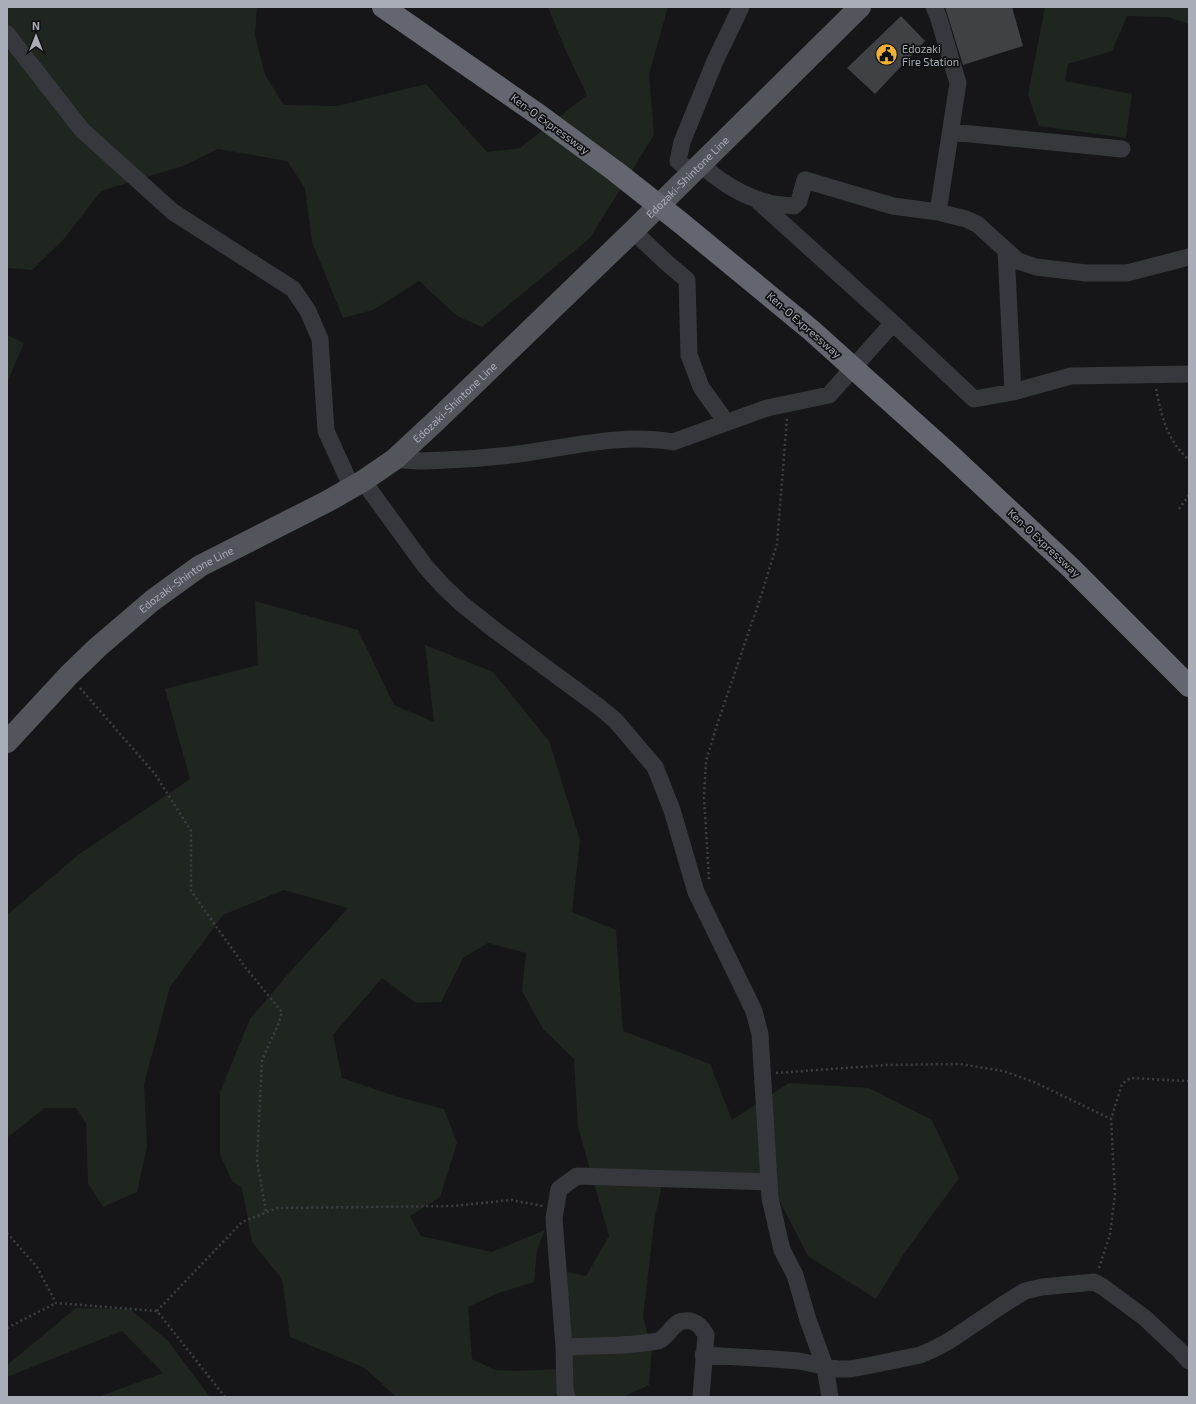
<svg xmlns="http://www.w3.org/2000/svg" width="1196" height="1404" font-family="'Exo 2',sans-serif">
<style>
.green{fill:#1e261f;fill-rule:evenodd}
.building{fill:#404145}
.lines{fill:none;stroke-linecap:round;stroke-linejoin:round}
.path{stroke:#3d3f44;stroke-width:2.5;stroke-dasharray:2 3;stroke-linecap:butt}
.minor{stroke:#37383d;stroke-width:17}
.major{stroke:#53555c;stroke-width:22}
.highway{stroke:#63666e;stroke-width:22}
.labels{text-anchor:middle;stroke-width:3.5;stroke-linejoin:round;paint-order:stroke}
.poi-label{font-size:11px;fill:#a8adb8;stroke:#111113;text-anchor:start}
.street-label{font-size:11px;fill:#a8adb8;stroke:#111113}
</style>
<rect width="100%" height="100%" fill="#161618"/>
<path class="green" d="M10,7H257L255,35L265,75L284,105L337,106L426,84L487,152L520,148L587,95L566,51L548,7H668L649,74L654,135L590,238L482,327L457,316L419,281L373,310L343,318L312,242L305,188L287,161L218,149L183,166L101,191L63,240L32,270L7,268V9Z
M1045,7H1189V24L1168,17L1127,16L1112,51L1068,64L1065,81L1132,94L1126,138L1039,126L1028,95Z
M7,335L24,343L7,383Z
M255,601L358,630L394,705L434,722L425,645L493,672L549,741L580,840L572,912L616,930L623,1031L710,1064L732,1120L789,1083L869,1088L932,1120L959,1178L903,1255L876,1299L808,1256L772,1186L663,1181L655,1216L643,1318L652,1348L649,1385L623,1397H396L365,1368L290,1337L282,1279L252,1242L242,1188L232,1181L220,1154V1092L250,1019L289,973L348,908L284,890L223,915L170,987L144,1084L147,1147L137,1192L103,1207L88,1183L86,1123L76,1108H45L7,1138V915L78,855L190,779L165,689L258,665ZM488,943L526,953L522,991L543,1029L574,1059L578,1127L609,1236L586,1276L563,1271L560,1369L518,1371L495,1370L472,1359L468,1307L498,1293L534,1282L537,1250L545,1230L492,1252L421,1236L410,1216L440,1197L457,1143L444,1109L395,1096L342,1078L333,1035L382,978L416,1003L441,1002L463,958Z
M76,1308L130,1309L168,1341L210,1397H98L163,1373L122,1331L7,1377V1365Z"/>
<path class="building" d="M945,7H1012L1023,46L963,65Z
M901,16L925,41L875,94L847,68Z"/>
<g class="lines">
<path class="path" d="M1156,389C1162,418 1167,440 1189,460
M1179,509L1189,495
M80,688L155,774L191,831V891L245,967L282,1012L278,1025L262,1060L257,1161L266,1212
M709,879L704,798L706,761L716,728L761,596L777,544L787,418
M776,1073L887,1065L960,1064L1003,1071L1034,1082L1111,1119
M7,1233L37,1267L56,1303L157,1311L225,1397
M1099,1268L1110,1234L1115,1194L1111,1119L1122,1084L1130,1078L1189,1081
M157,1311L242,1222L277,1208L454,1206L511,1200L543,1206
M7,1328L56,1303"/>
<path class="minor" d="M934,7L938,16L958,83L938,212
M7,34L82,130L173,212L293,289L308,311L320,339L326,431L352,488
M951,132L1122,149
M700,163C717,180 742,196 766,202C775,205 785,205 794,206L799,201L805,180L893,206L938,212L966,219L977,224L1018,261L1036,267L1086,273H1127L1189,257
M691,172L678,161L682,142L715,61L741,7
M758,201L893,323
M633,231L667,263L687,280L689,355L701,387L726,422
M1006,251L1013,392
M395,459C412,462 429,461 446,460C471,459 495,457 519,454C570,447 622,433 673,442L767,408L829,395L893,323L974,399L1013,392L1071,376L1189,374
M363,481L425,566L443,586L462,604L496,631L598,706L615,720L655,767L672,810L696,892L754,1011L760,1034L770,1198L782,1250L795,1275L808,1320L825,1367L830,1397
M564,1347C590,1345 617,1347 643,1343C648,1342 654,1342 658,1341C669,1337 672,1322 684,1321C695,1319 701,1326 706,1335L701,1397
M703,1355L774,1359L799,1361L838,1369H850L872,1365L920,1355L932,1350L949,1341L1004,1304L1025,1291L1042,1287L1094,1282L1103,1287L1145,1318L1179,1350L1189,1361
M567,1397L565,1391L564,1347L554,1218L559,1189L577,1176L769,1182"/>
<path class="major" id="s1" d="M7,742L69,675L98,647L153,600L200,566L328,501L363,481L395,459L439,418L633,231L860,7"/>
<path class="highway" d="M383,7L539,115L615,171L681,223L811,330L949,454L1071,568L1189,686"/>
</g>
<defs>
<symbol id="civic-disc" viewBox="-11 -11 22 22"><circle r="9.5" fill="#f2b134" stroke="#111113"/><path d="M-.6-6.5H3V-4.5H.6V-3L4-1V1h2V6H-6V1h2V-1L-.6-3ZM-1.2 2.5V6h2.4V2.5Z" fill="#111"/></symbol>
</defs>
<g fill-rule="evenodd">
<use href="#civic-disc" x="874" y="42" width="25" height="25"/>
</g>
<g class="labels">
<g class="poi-label">
<text x="902" y="53">Edozaki<tspan x="902" dy="13">Fire Station</tspan></text>
</g>
<g class="street-label">
<text transform="translate(550 124) rotate(36)" y="4">Ken-O Expressway</text>
<text dy="4" stroke="none"><textPath href="#s1" startOffset="891">Edozaki-Shintone Line</textPath></text>
<text transform="translate(804 325) rotate(41)" y="4">Ken-O Expressway</text>
<text dy="4" stroke="none"><textPath href="#s1" startOffset="567">Edozaki-Shintone Line</textPath></text>
<text transform="translate(1044 543) rotate(43)" y="4">Ken-O Expressway</text>
<text dy="4" stroke="none"><textPath href="#s1" startOffset="243">Edozaki-Shintone Line</textPath></text>
</g>
</g>
<rect width="1196" height="1404" fill="none" stroke="#a8adb8" stroke-width="16"/>
<g transform="translate(36 36)" stroke="#111113" stroke-width="3" paint-order="stroke">
<path d="M0-3L7 15L0 10L-7 15Z" fill="#a8adb8"/>
<text y="-6" font-size="11" font-weight="bold" text-anchor="middle" fill="#a8adb8">N</text>
</g>
</svg>
